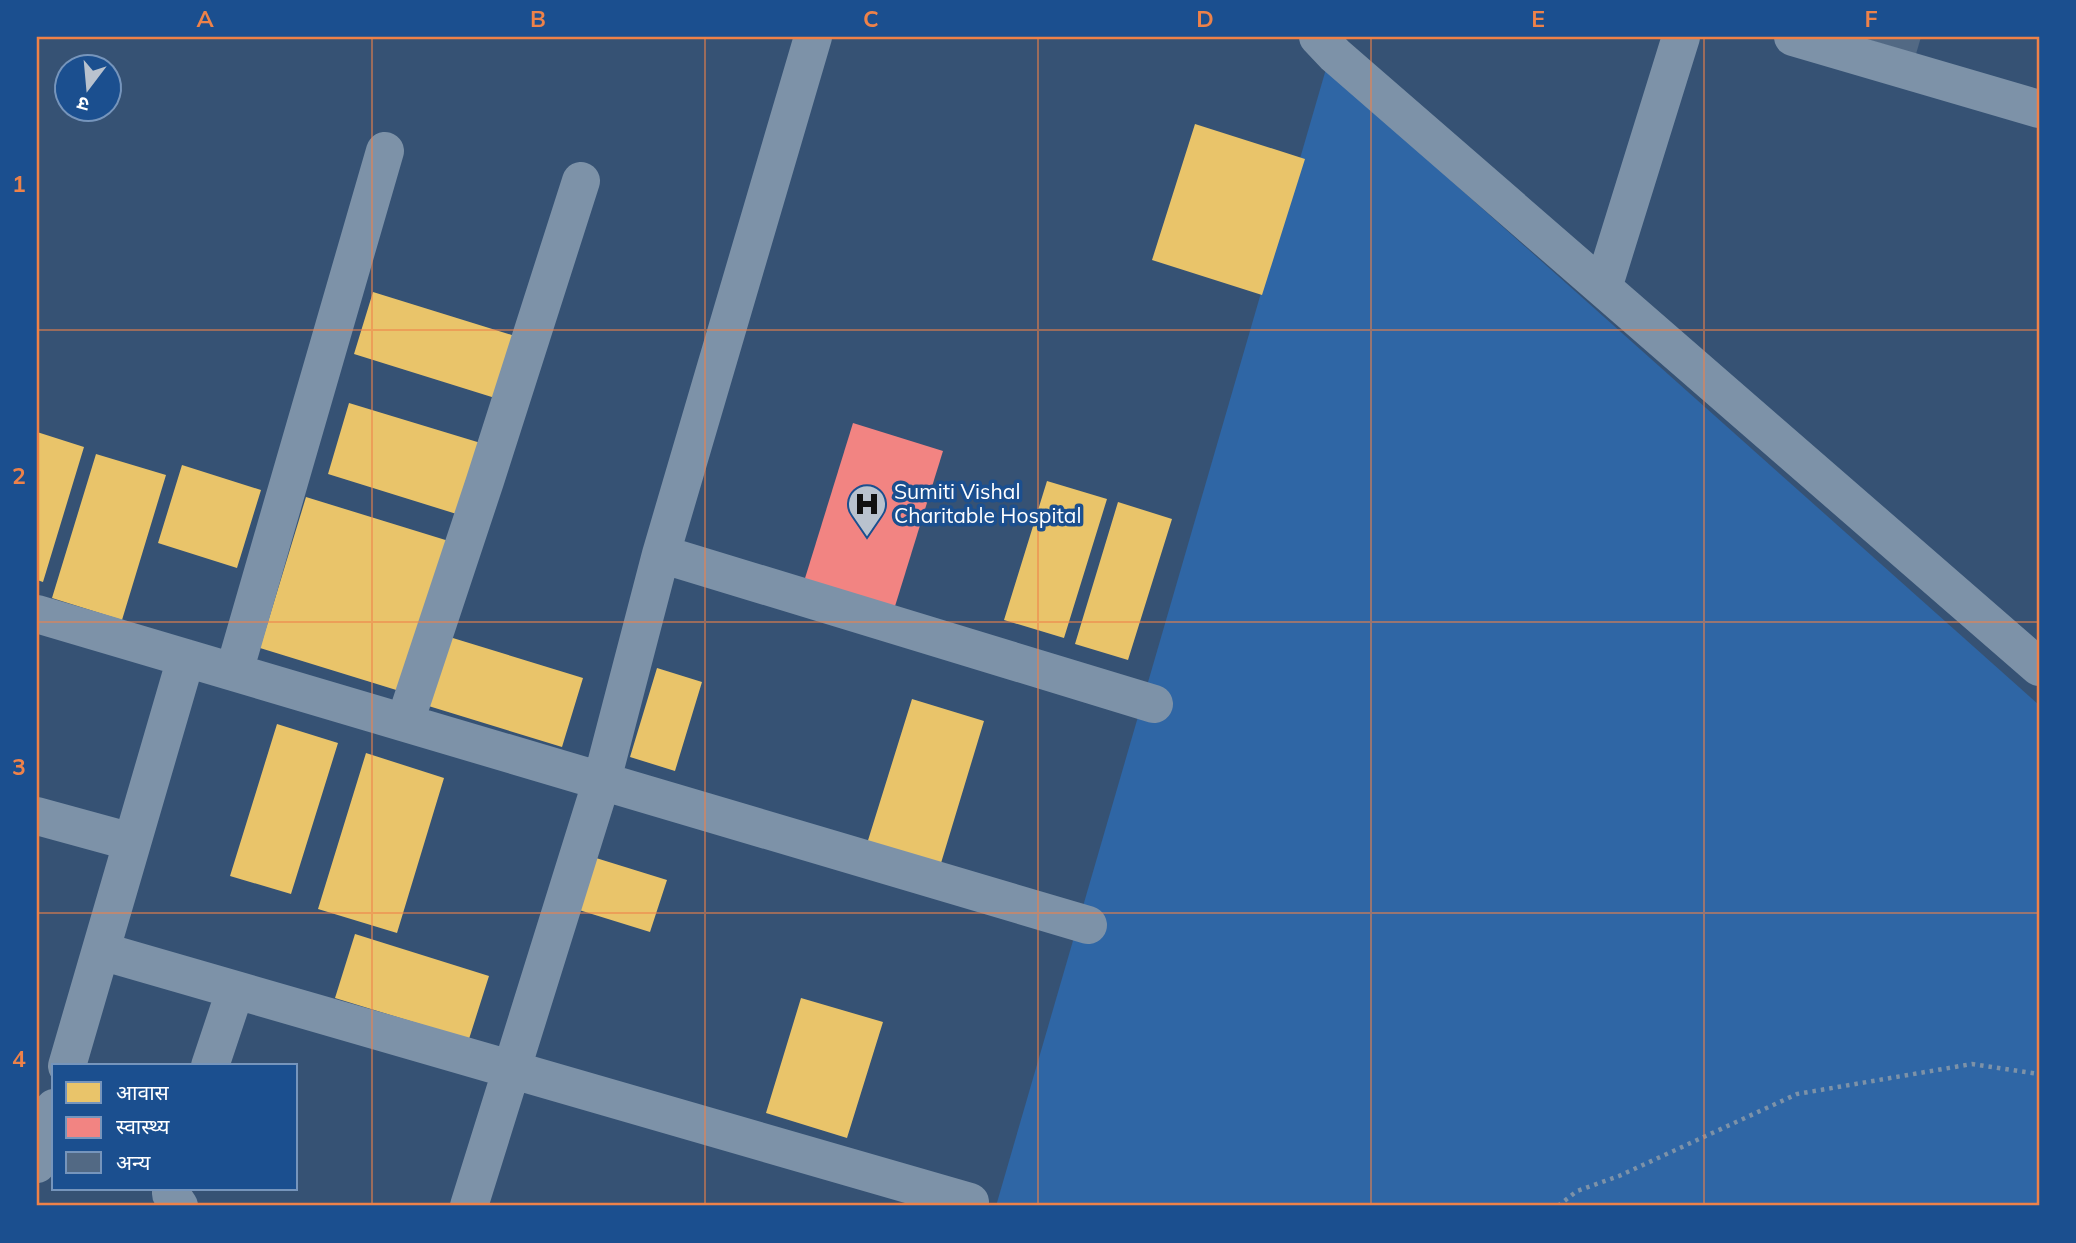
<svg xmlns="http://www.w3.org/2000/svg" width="2076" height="1243" font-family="Mulish,'Noto Sans Devanagari',sans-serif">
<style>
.green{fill:#2f66a5}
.homes{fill:#e9c46a}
.health{fill:#f28482}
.building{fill:#526984}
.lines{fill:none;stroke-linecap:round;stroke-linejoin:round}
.path{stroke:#7d92a8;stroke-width:4.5;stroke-dasharray:3.5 5;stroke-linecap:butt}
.minor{stroke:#7d92a8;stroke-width:38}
.grid{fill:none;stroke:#ee8249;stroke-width:2;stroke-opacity:0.55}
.labels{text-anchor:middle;stroke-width:7;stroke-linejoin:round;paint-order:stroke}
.poi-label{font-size:21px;fill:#fff;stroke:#1b4f8f;text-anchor:start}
.neatline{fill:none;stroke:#ee8249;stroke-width:2.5}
.grid-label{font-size:23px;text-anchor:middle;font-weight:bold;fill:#ee8249}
</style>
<rect width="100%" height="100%" fill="#365274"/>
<path class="green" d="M1326,69L2039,705V1206H996Z"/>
<path class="homes" d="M1195,124L1305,159L1262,295L1152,260Z
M373,292L515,336L495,398L354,354Z
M349,403L484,444L463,516L328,474Z
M37,432L84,447L43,582L37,580Z
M96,454L166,475L122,620L52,598Z
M182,465L261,490L237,568L158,543Z
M1047,481L1107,499L1064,638L1004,620Z
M306,497L452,542L406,693L260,648Z
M1118,502L1172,519L1128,660L1075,644Z
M443,635L583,678L562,747L422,704Z
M657,668L702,682L675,771L630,757Z
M912,699L984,721L938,873L865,850Z
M277,724L338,743L291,894L230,876Z
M366,753L444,778L397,933L318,909Z
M596,858L667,880L650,932L579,910Z
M355,934L489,976L469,1039L335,998Z
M801,998L883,1022L847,1138L766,1113Z"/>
<path class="health" d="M853,423L943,451L892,616L802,588Z"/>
<path class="building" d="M1860,37H1921L1916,54Z"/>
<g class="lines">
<path class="path" d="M1558,1206L1577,1191L1619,1176L1797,1094L1972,1064L2039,1074"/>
<path class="minor" d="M1318,37L1335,55L2039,667
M1793,37L2039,109
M1603,288L1681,37
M661,554L1154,704
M37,614L1088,925
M234,672L385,151
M405,722L485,481L581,181
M37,816L132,842
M101,951L970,1202
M67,1066L186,658
M210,1066L235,991
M37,1164L54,1108
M171,1189V1194L179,1206
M469,1206L602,780L661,554L813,37"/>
</g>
<path class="grid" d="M372,37V1206M705,37V1206M1038,37V1206M1371,37V1206M1704,37V1206M37,330H2039M37,622H2039M37,913H2039"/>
<defs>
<symbol id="hospital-pin" viewBox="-11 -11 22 30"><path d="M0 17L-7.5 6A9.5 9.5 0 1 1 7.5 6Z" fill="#b9c2ce" stroke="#1b4f8f"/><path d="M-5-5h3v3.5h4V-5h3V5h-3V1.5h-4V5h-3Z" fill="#111"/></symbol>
</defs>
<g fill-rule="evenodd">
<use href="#hospital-pin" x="845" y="482" width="44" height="60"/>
</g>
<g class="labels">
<g class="poi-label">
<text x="894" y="499">Sumiti Vishal<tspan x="894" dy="24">Charitable Hospital</tspan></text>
</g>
</g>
<rect width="2076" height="1243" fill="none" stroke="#1b4f8f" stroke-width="77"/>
<rect x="52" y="1064" width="245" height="126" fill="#1b4f8f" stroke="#7695bc" stroke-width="2"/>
<rect x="66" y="1082" width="35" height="21" fill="#e9c46a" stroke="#7695bc" stroke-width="2"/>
<text x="116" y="1100" font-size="21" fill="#ffffff">आवास</text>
<rect x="66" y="1117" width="35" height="21" fill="#f28482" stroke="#7695bc" stroke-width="2"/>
<text x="116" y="1134" font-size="21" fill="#ffffff">स्वास्थ्य</text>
<rect x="66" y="1152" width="35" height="21" fill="#526984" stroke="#7695bc" stroke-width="2"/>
<text x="116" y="1170" font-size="21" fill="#ffffff">अन्य</text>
<g transform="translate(88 88) rotate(196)"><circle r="33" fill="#1b4f8f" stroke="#7695bc" stroke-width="2"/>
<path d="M0-5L12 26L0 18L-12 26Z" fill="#b9c2ce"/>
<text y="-10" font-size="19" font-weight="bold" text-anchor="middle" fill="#ffffff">उ</text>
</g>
<rect x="38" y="38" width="2000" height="1166" class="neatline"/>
<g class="grid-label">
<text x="205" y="27">A</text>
<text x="538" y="27">B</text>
<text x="871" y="27">C</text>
<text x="1205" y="27">D</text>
<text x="1538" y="27">E</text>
<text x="1871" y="27">F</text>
<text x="19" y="192">1</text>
<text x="19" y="484">2</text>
<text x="19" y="775">3</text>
<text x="19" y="1067">4</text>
</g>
</svg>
